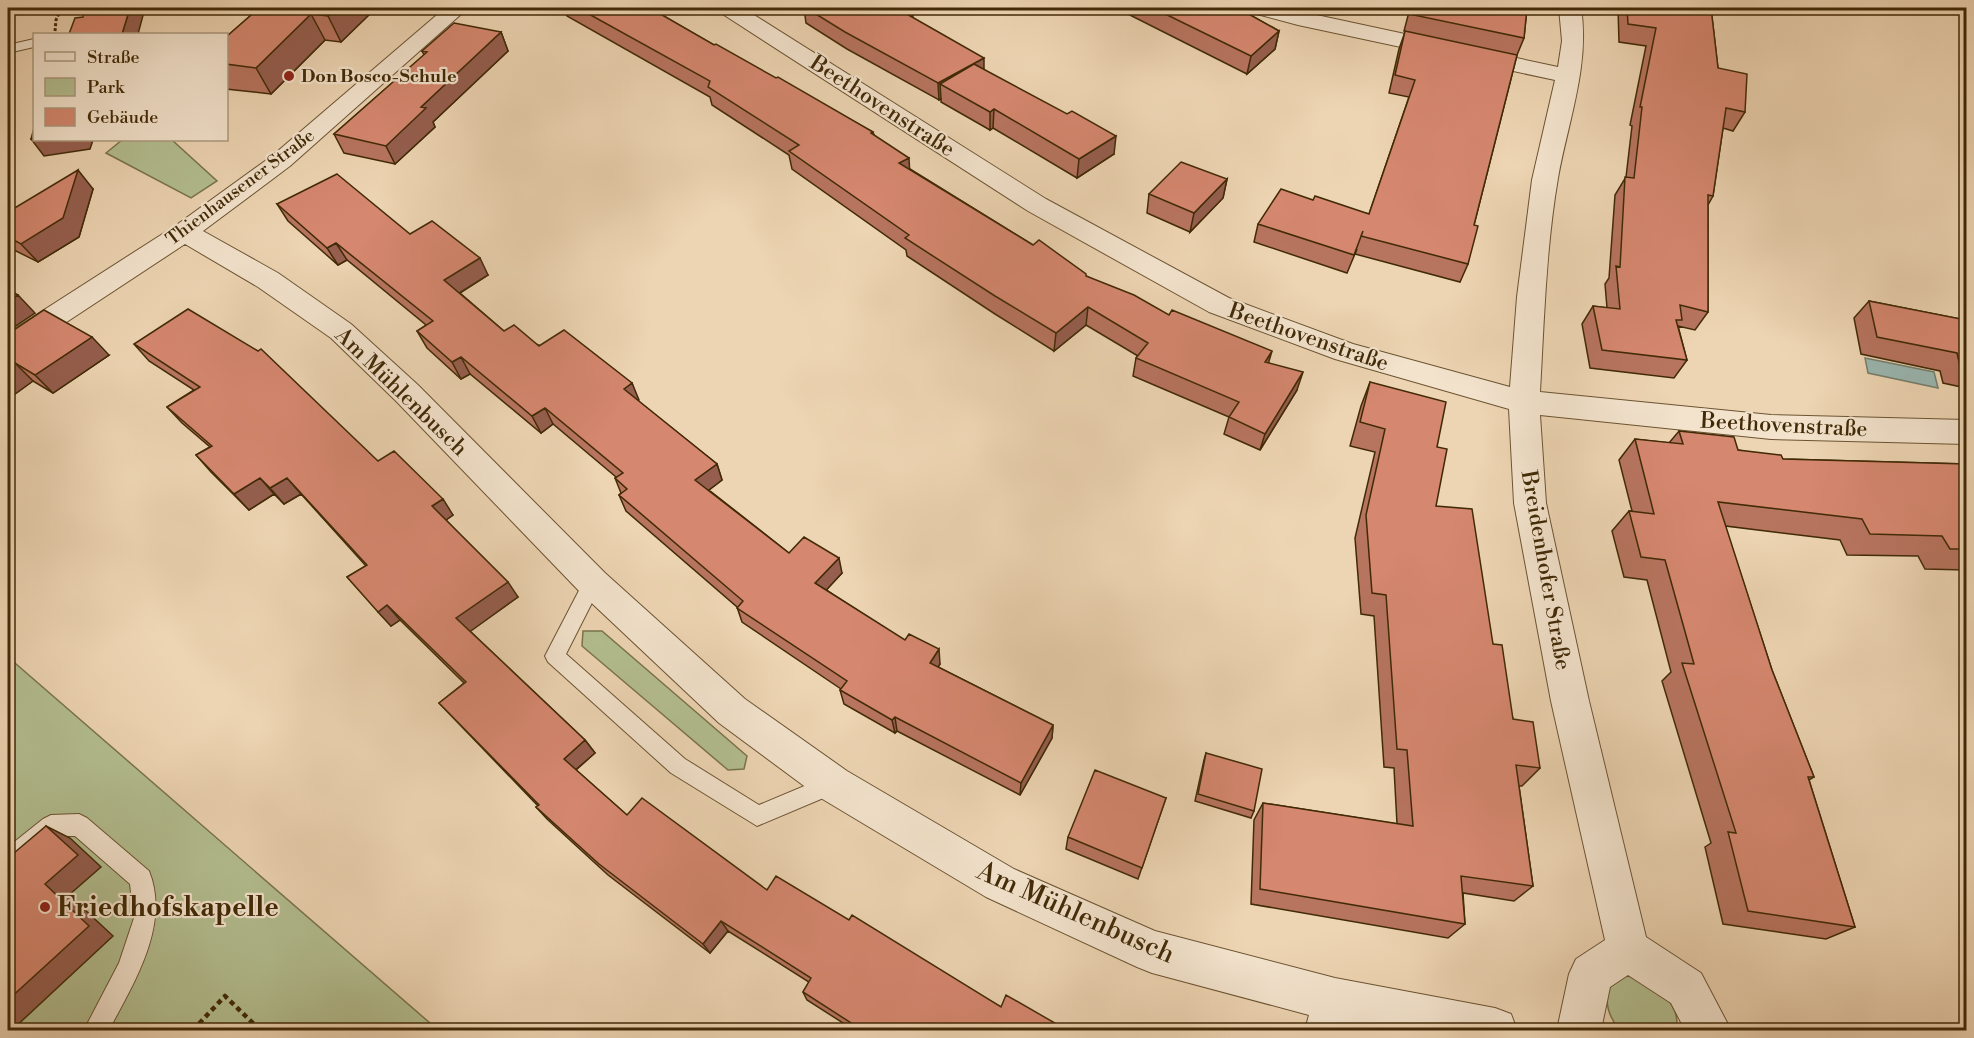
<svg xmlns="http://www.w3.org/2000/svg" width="1974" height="1038" font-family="'Libre Bodoni',serif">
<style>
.green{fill:#b3be90;stroke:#7a744c;stroke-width:1.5}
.water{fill:#9ab7b1;stroke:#767f6d;stroke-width:1.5}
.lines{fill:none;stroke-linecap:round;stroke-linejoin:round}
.service-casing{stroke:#6c5432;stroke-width:2}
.minor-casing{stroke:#6c5432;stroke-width:2}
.path-far1{stroke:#412a07;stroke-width:3;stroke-dasharray:3 2;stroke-linecap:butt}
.path{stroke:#412a07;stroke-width:4.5;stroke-dasharray:5 4;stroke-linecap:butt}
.service{fill:#f3e3cd;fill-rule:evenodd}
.minor{fill:#f3e3cd;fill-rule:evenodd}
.wall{fill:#b7745f;stroke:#412a07;stroke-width:1.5}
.shaded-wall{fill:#955e4e;stroke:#412a07;stroke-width:1.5}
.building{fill:#d5876f;stroke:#412a07;stroke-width:1.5}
.poi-dot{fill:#8f2418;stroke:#f3e3cd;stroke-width:2}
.labels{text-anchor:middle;stroke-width:4.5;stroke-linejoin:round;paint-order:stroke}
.far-poi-label{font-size:18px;font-weight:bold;fill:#412a07;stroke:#f3e3cd;text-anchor:start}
.far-street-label{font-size:18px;fill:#412a07;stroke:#f3e3cd}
.street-label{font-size:22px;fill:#412a07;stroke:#f3e3cd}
.near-poi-label{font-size:27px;font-weight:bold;fill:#412a07;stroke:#f3e3cd;text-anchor:start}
.near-street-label{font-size:27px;fill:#412a07;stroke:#f3e3cd}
</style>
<rect width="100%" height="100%" fill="#edd4b2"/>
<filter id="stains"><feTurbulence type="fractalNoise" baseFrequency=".00333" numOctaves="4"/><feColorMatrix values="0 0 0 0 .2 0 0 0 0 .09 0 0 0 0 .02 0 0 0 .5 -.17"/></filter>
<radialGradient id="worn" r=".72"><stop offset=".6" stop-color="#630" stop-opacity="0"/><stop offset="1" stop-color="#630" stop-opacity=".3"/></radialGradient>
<path class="green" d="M122,140H172L217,181L191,198L106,153Z
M583,631H602L747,756L744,769L728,770L582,646Z
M8,657L438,1030H8Z
M1623,976C1648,975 1683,1002 1676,1030H1620C1609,1018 1605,1005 1608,989Z"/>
<path class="water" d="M1865,358L1934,372L1938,388L1868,373Z"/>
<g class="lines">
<defs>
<path id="service" d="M34,39V47L8,53V45Z
M593,575L600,577L602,583L566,654L685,759L759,805L833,774L840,777L844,784L840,791L757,826L671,773L548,662L545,656L586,577Z
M79,814L87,818L149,871C171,925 133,984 109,1030H84L119,963L134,918L130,884L75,836H55L16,868L8,871V847L43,819L51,815Z"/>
<path id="minor" d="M445,8H468L290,166L203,231L278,273L351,324L418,385L605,573L745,699L847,771L1014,869L1155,931L1335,978L1495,1008L1511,1014L1517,1030H1381L1350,1025L1349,1030H1305L1309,1015L1152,973L1137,967L986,897L819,797L719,723L581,593L396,401L331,338L258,287L185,244L18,354L8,357V333L175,226L272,156Z
M718,8H743L1046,199L1229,298L1353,344L1510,387L1517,297L1532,180L1555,80L1298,25L1253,13L1250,8H1284L1558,67L1562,41L1559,8H1581C1590,65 1568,122 1558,178C1546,248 1544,321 1540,392L1771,415L1966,420V444L1771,439L1540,415L1546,503L1589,701L1646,937L1701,973L1731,1030H1685L1671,1003L1628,975L1610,987L1601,1030H1557L1569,974L1576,959L1605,940L1551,701L1514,503L1509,409L1335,359L1209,312L1028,211L721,13Z"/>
</defs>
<use href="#service" class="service-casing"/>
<use href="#minor" class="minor-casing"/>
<path class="path-far1" d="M55,31L56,20L61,8"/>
<path class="path" d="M193,1030L225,996L260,1030"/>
<use href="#service" class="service"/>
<use href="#minor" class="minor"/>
</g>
<path class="wall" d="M259,8H376L341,42L325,40L271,94L226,89V37Z
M564,8H650L714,45L873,132L874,135L910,169L1033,245L1086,276L1269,363L1297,390L1260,450L1224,434L1229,417L1133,376L1136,358L1138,356L1086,325L1054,351L995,314L907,256L906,250L792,169L789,155L712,105L710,97L567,16Z
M804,8H908L912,10L913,18L984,70L1114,154L1077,178L993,128L990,130L941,102V99L939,100L847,49L806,23Z
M1116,8H1238L1279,31L1275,49L1247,74Z
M1292,8H1305L1304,10Z
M1410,8H1527L1524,38L1517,55L1474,225L1468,264L1460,282L1355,254L1357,249L1347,273L1254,242L1258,224L1313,200L1369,214L1409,97L1389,93L1399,49L1405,32L1404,31Z
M1618,8H1711L1718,68L1745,112L1733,131L1723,128L1713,196L1708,205V312L1695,330L1678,326L1687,360L1674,378L1590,368L1582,324L1593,306L1607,308L1605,284L1609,278L1615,195L1626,177L1632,126L1630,125L1646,46L1619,42Z
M501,32L508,51L433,122L435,127L395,164L344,153L334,134L424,55L422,51Z
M1227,179L1223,198L1190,232L1147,213L1149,194Z
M93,189L79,237L38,262L8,247V212Z
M277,204L410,234L488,275L460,293L504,331L632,383L638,401L717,464L722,480L709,490L789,553L842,573L826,590L940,664L938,667L1053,725L1052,738L1020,795L897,731L895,733L844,704L840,690L841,689L742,622L737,607L626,511L619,495L621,493L615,478L616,477L553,424L541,433L470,374L461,379L427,348L417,331L426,325L347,260L338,265L288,221Z
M1869,301L1966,320V388L1943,383L1940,371L1861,354L1854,318Z
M8,334L109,355L53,393L33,381L8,399Z
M134,344L378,461L453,515L446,520L518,597L470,631L585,740L595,753L576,770L627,815L767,890L849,920L1001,1007L1067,1030H854L807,1000L803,992L809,982L728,931L710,953L608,875L547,819L536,807L538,806L439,703L464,683L400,620L391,626L347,577L366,566L301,494L284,504L274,494L249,510L211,472L196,455L210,447L182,423L167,407L194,390L149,361Z
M1370,382L1437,447L1436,506L1493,644L1513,719L1540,768L1522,786H1519L1533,886L1514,901L1463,893L1465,924L1448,938L1251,904L1254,820L1263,803L1397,824L1394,768L1384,767L1374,616L1361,614L1355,538L1375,452L1350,446L1361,406Z
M1679,431L1738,450L1783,459L1966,464V570L1925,569L1918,556L1847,555L1840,540L1725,526L1772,670L1814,777L1809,780L1855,927L1826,939L1723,924L1705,847L1711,843L1662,681L1671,672L1647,580L1624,577L1612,531L1629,511H1632L1619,460L1635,439L1669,443Z
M1206,753L1254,811L1251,818L1195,801L1204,760Z
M1166,798L1138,879L1066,849L1068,837Z"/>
<path class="shaded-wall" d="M130,8H145L138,34H122Z
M337,8H376L341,42L328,16Z
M912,10L913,27L905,13Z
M311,14L325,40L271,94L256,68Z
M1279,31L1275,49L1247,74L1251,56Z
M501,32L508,51L433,122L435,127L395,164L386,146L421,107Z
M984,58V75L940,84L941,99L939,100L938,83Z
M994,109L993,128L990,130V112Z
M1116,136L1114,154L1077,178L1079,159Z
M34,138V140H93L90,149L44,156L31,139Z
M909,158L910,176L899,163Z
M78,170L93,189L79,237L38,262L21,244Z
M1227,179L1223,198L1190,232L1194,213Z
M336,243L347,260L338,265L327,248Z
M480,258L488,275L453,297L444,280Z
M18,295L35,313L8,331V301Z
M1088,307L1086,325L1054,351L1056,333Z
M92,337L109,355L53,393L35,375Z
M1272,351L1267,368L1265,362Z
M461,357L470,374L461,379L452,362Z
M15,363L33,381L8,399V368Z
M1303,372L1297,390L1260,450L1265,434Z
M632,383L639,400L630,406L624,389Z
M545,408L553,424L541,433L532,416Z
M717,464L722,480L701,496L695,480Z
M260,478L274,494L249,510L234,494Z
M287,478L301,494L284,504L270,488Z
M443,499L453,515L443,522L432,506Z
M839,558L842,573L819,598L815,583Z
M508,582L518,597L468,633L456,618Z
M387,605L400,620L391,626L378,612Z
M939,649L940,664L932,677L930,663Z
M895,717L897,731L895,733L892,720Z
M1053,725L1052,738L1020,795L1021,783Z
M585,740L595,753L573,772L564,759Z
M46,826L70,838L101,867L69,895L113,936L12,1030H8V1000L45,884Z
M721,921L728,931L710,953L703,944Z"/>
<path class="building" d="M85,8H130L122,34H69L75,18L83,17Z
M259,8H337L328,16L311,14L256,68L226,64V37Z
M578,8H650L714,45L716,44L776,78L778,77L873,132L871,133L909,158L899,163L1033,245L1039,240L1086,274V276L1134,295L1169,315L1172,310L1272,351L1265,362L1303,372L1265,434L1229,417L1239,402L1136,358L1148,343L1088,307L1056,333L995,296L905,238L909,235L789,151L799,145L708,87L710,81Z
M806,8H908L912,10L905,13L984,58L938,83L845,32Z
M1153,8H1238L1279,31L1251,56Z
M1411,8H1527L1524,38L1409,14Z
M1627,8H1711L1718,68L1747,74L1745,112L1726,108L1713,196L1708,195V312L1680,305L1682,320H1676L1687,360L1602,350L1593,306L1620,309L1616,266L1620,267L1625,177L1634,178L1642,107H1640L1656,28L1628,24Z
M454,23L501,32L421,107L426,108L386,146L334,134L427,52L422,51Z
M1405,31L1517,55L1474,225L1478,226L1468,264L1361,236L1363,231L1354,255L1258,224L1281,189L1313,200L1315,196L1369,214L1415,80L1395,75Z
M974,64L1067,114L1072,111L1116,136L1079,159L994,109L990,112L940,84Z
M34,128V138L31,139Z
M1181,162L1227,179L1194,213L1149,194Z
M78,170L63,218L21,244L8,237V212Z
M337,174L410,234L432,221L480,258L444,280L504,331L514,325L539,346L564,330L632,383L624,389L717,464L695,480L789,553L804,537L839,558L815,583L905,640L909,634L939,649L930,663L1053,725L1021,783L895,717L892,720L840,690L847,681L737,608L743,601L619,495L627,489L615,478L623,473L545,408L532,416L461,357L452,362L417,331L433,321L336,243L327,248L277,204Z
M8,289L18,295L8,301Z
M1869,301L1966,320V367L1960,366L1957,353L1877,337Z
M188,309L258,351L261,349L378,461L394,451L443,499L432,506L508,582L456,618L585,740L564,759L627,815L642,798L767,890L776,876L849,920L852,915L1001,1007L1006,995L1067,1030H862L803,992L811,978L721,921L703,944L599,864L536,807L539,805L439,703L466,682L387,605L378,612L347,577L367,565L287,478L270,488L260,478L234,494L196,455L212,446L167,407L200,387L134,344Z
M44,310L92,337L35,375L15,363L8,368V334Z
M1370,382L1446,402L1437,447L1447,449L1436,506L1472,509L1493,644L1502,645L1513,719L1533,722L1540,768L1516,765L1533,886L1461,876L1465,924L1260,889L1263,803L1413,826L1407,750L1397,749L1386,595L1372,593L1366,515L1385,429L1360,422Z
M1679,431L1734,437L1738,450L1781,455L1783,459L1966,464V549H1950L1942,536L1870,534L1862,519L1718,502L1772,670L1814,777H1808L1855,927L1748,911L1728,832L1736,833L1682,663L1694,664L1665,560L1641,557L1629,511L1654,514L1635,439L1683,444Z
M1206,753L1262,769L1254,811L1198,794Z
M1095,770L1166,798L1142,868L1068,837Z
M46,826L78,855L45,884L89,926L8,1000V858Z"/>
<g class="poi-dot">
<circle cx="289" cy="76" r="6"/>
<circle cx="45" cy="907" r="6"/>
</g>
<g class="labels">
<g class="far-poi-label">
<text x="301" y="82">Don Bosco-Schule</text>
</g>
<g class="far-street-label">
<text transform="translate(240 187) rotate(-37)" y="6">Thienhausener Straße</text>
</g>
<g class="street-label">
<text transform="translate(883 105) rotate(33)" y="8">Beethovenstraße</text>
<text transform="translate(1309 336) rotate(19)" y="8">Beethovenstraße</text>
<text transform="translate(402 391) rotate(44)" y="8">Am Mühlenbusch</text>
<text transform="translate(1784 424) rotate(3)" y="8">Beethovenstraße</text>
<text transform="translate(1547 570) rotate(80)" y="8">Breidenhofer Straße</text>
</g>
<g class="near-poi-label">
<text x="57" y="916">Friedhofskapelle</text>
</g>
<g class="near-street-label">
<text transform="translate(1076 912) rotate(24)" y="9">Am Mühlenbusch</text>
</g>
</g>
<rect width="1974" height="1038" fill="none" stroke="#edd4b2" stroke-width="30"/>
<rect x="9" y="9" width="1956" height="1020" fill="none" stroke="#412a07" stroke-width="3"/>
<rect x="15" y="15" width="1944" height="1008" fill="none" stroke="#412a07" stroke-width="1.5"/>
<rect x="33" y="33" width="195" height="108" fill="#f3e3cd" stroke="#ac997e" stroke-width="1.5"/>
<rect x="45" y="52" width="30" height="9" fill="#f3e3cd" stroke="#ac997e" stroke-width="1.5"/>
<text x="87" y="63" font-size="18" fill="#412a07">Straße</text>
<rect x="45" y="78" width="30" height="18" fill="#b3be90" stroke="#ac997e" stroke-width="1.5"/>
<text x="87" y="93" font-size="18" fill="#412a07">Park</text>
<rect x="45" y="108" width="30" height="18" fill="#d5876f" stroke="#ac997e" stroke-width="1.5"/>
<text x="87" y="123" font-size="18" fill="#412a07">Gebäude</text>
<rect width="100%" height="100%" filter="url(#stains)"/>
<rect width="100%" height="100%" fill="url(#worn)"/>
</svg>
